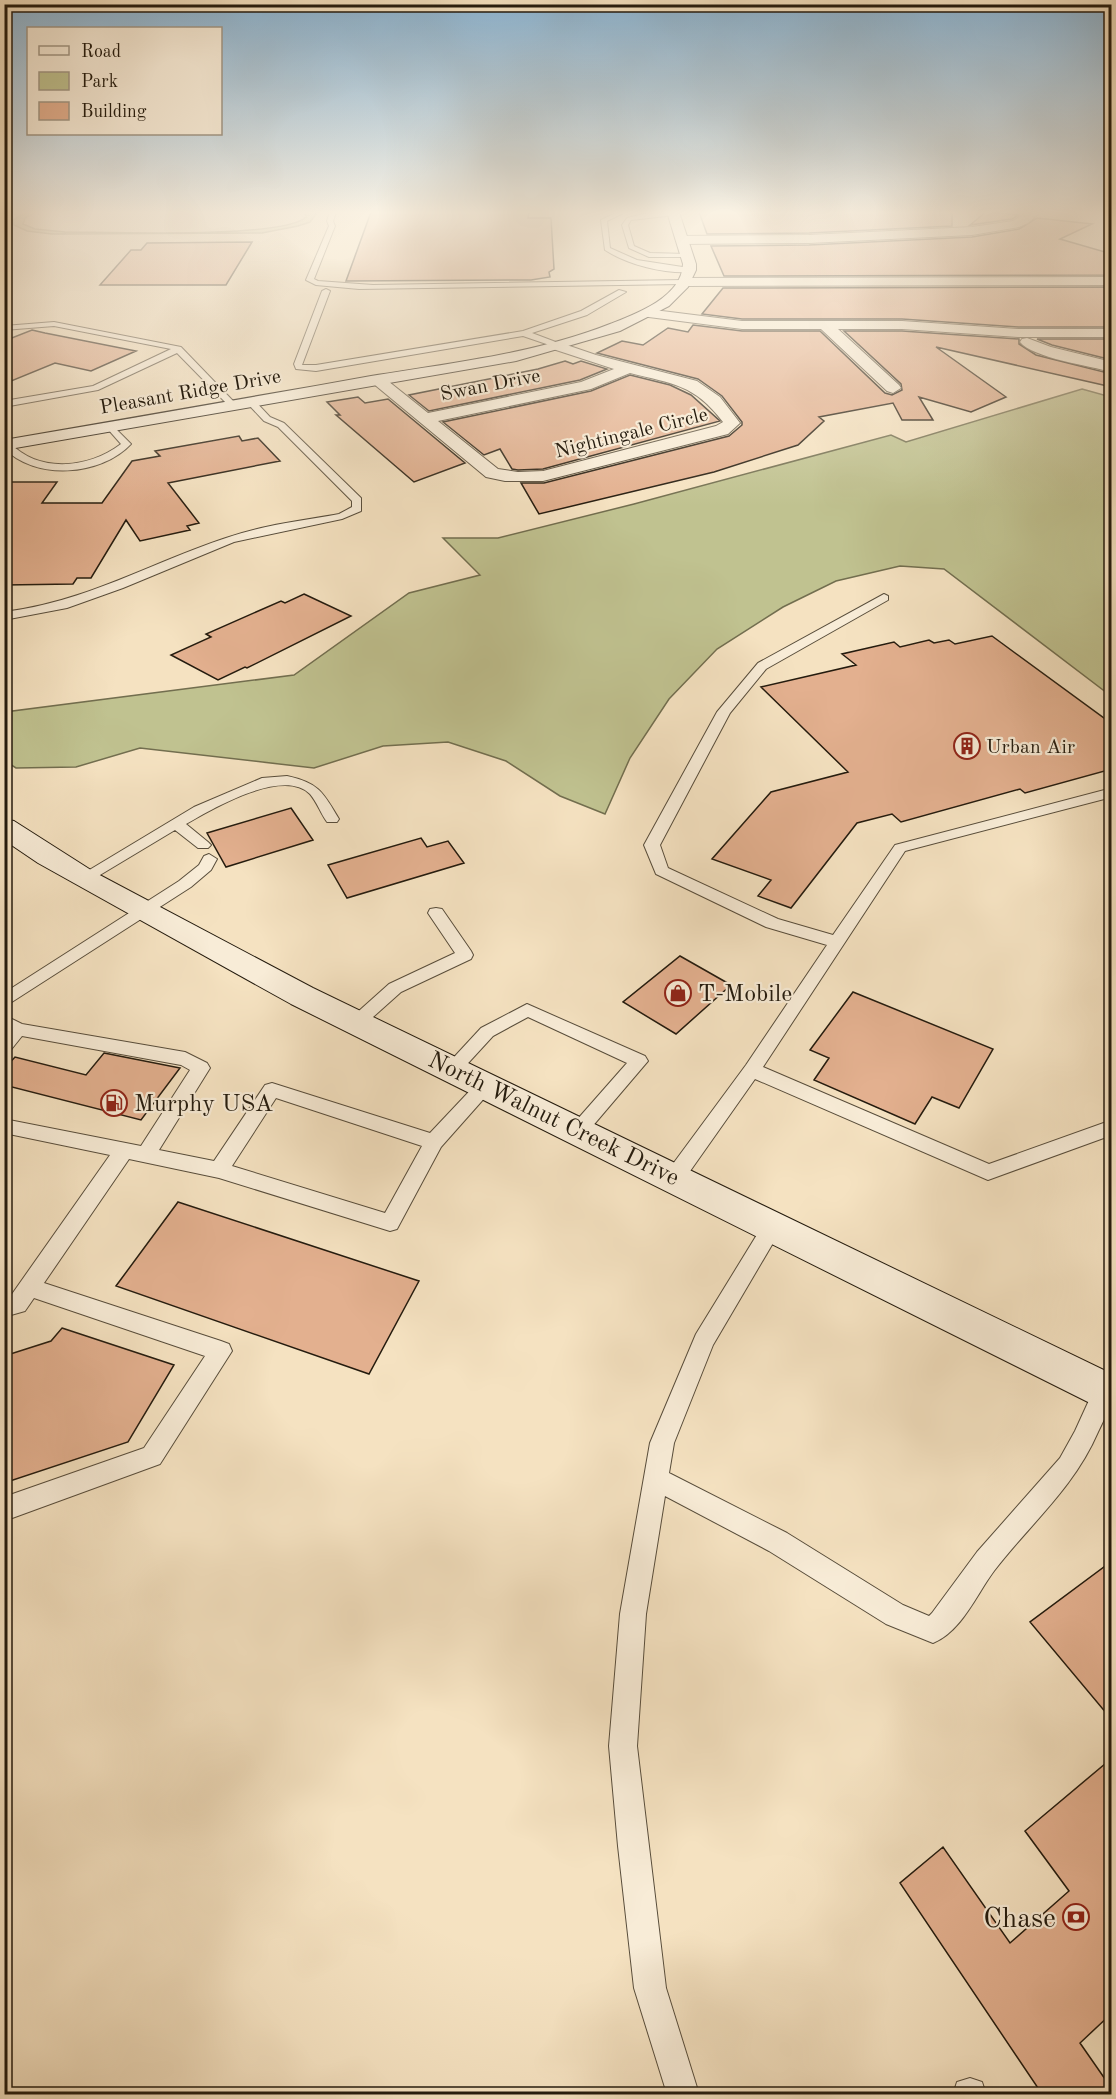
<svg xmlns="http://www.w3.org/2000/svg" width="1116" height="2099" font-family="'Old Standard TT',serif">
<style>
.green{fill:#c0c290;stroke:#726e4f;stroke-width:1.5}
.building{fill:#e3b08f;stroke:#241b0e;stroke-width:1.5}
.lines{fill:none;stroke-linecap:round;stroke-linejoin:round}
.lane-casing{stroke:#584d3b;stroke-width:2}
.street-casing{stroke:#584d3b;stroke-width:2}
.secondary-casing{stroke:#241b0e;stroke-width:2}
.lane{fill:#f8ecd7;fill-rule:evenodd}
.street{fill:#f8ecd7;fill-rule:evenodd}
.secondary{fill:#f8ecd7;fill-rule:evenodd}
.labels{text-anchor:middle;stroke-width:4.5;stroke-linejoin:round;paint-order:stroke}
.far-street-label{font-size:20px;fill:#241b0e;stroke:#f8ecd7}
.far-poi-label{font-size:20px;fill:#241b0e;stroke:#f8ecd7;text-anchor:start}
.poi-label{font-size:24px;fill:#241b0e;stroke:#f8ecd7;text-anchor:start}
.street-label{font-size:24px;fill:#241b0e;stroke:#f8ecd7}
.near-poi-label{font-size:28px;fill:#241b0e;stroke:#f8ecd7;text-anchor:end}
</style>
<rect width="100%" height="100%" fill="#f5e2c1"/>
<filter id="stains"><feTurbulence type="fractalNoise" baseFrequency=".00333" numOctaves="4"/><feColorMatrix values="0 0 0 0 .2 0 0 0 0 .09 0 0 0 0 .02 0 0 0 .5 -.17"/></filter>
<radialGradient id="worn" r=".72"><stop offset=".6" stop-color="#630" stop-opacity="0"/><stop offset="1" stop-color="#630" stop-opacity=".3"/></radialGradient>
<path class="green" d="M36,212L25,218L23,224L35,229L65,232C106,232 283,239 306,217L305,212H315L316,214L310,222L298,226L262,233L52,234L27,231L14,225L13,220L26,212Z
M1082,389L1111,397V696L944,569L900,566L836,581L783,607L717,649L669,699L630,758L605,814L560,796L506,761L448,742L383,746L314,768L140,748L76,767L16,768L5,761V712L294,675L409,593L480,575L443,538H498L634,504L891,435L906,442Z"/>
<path class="building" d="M371,212H529L528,218H551L554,269L549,272L550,277L531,280L346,281Z
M699,212H952V226L809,233L707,234Z
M986,212H990L1018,215L1012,219L970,225Z
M1037,218L1092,224L1060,239L1112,254V275L724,276L711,246L809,245L972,237L1019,229Z
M252,242L226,285H100L131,250H141L147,243Z
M1112,287V327H1018L902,319H742L702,314L723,288Z
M693,325L742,331H820L885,393L892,395L902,390L901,384L844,331H902L1019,339V344L1036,355L1112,374V387L936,347L1006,397L971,412L919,397L933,420H902L893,403L819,417L824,421L798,445L714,472L539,514L521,483H544L729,436L742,425V422L722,396L698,379L597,353L622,341L643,345L668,328L688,332Z
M32,330L45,333L136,351L91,371L55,363L4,384V341Z
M1037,339H1112V360L1052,345Z
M565,361L573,364L581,361L607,369L580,380L429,411L409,395L538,369Z
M630,375L670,385L691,395L720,421L543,469L518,470L512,469L500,449L484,455L443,422L591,391Z
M358,397L365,403L388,399L465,463L414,482L336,415H340L327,402Z
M239,436L242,441L258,438L280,461L168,483L199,523L187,526L190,530L140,541L126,520L91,578H77L73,584L4,585V482H57L42,503H102L132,461L160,456L155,451Z
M304,594L351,616L247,668L245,667L218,680L171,655L211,637L206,634L281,601L285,603Z
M992,636L1112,724V769L1025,793L1020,789L901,822L892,814L857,823L791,908L758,896L771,880L712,859L771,792L848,772L761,687L856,665L842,654L894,642L900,647L929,640L934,643L949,640L955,644Z
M291,808L313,840L226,867L207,833Z
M421,838L427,847L448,841L464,863L347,898L328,865Z
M680,956L731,985L676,1034L623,1002Z
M853,992L993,1049L959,1108L932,1097L915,1124L814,1080L829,1058L810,1050Z
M104,1053L180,1068L141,1120L4,1085V1069L15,1057L86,1075Z
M178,1202L419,1281L369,1374L116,1286Z
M62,1328L174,1365L128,1442L4,1483V1356L51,1341Z
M1112,1561V1720L1030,1622Z
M1112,1758V2013L1080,2043L1112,2089V2094H1042L900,1883L943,1847L1010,1943L1069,1891L1025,1831Z"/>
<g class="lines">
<defs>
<path id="lane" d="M330,212H336L333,221L335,226L314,279L318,281L373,285L683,280L687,282L683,284L359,289L316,285L306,280L329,226L327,221Z
M618,212H626L607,221L610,248L637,260L689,268L692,272C664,274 628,265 605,250L601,220Z
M673,212L675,215L631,220L628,225L634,246L650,253L687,254L689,257H649L629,248L622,225L627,218L648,213Z
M326,289L330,291L302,365H316L523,331L581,311L619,290L626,292L587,315L532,333L561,344L562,346L558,348L523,336L316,371L296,369L294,364L322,291Z
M54,322L181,347L236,404L229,406L177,353L98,390L4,407V401L93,386L171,349L54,326L4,330V326Z
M247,399H253L270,417L284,423L361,498V511L342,519L234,542L123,588L67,608L4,620V612C86,602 150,563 226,538C263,525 301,521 339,514L352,507V501L278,427L264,421L247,403Z
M111,424L131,444C101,476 35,481 4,448V443H10C40,474 89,468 121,444L106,427Z
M884,594L888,596V600L766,669L730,713L660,845L668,868L778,919L833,935L895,845L1112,788V797L905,851L763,1067L989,1164L1112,1120V1135L988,1180L755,1079L681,1184L674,1186L667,1184L664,1178L667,1172L746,1065L827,945L766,927L656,874L644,845L717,712L758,663Z
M287,776C319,783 323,792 339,819L337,822H327C321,814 317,802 310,794C283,767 212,809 186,824L208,842L211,845L208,848H198L175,830L90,881H78L76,878L194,807L262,778Z
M209,854L217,859L211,870L191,887L4,1007V993L179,881L199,865L204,856Z
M436,908L442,909L471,951L473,955L471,959L401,992L363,1026L357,1028L351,1026L348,1022L351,1018L389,984L455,953L428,913L430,909Z
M527,1004L645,1056L648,1061L585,1135L578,1137L571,1135L568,1130L627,1063L528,1017L493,1036L459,1073L453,1075L447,1073L444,1068L481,1028Z
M4,1015L22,1024L185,1052L207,1063L210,1068L159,1150L214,1161L265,1085L272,1083L430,1133L480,1080L487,1078L494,1080L496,1085L441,1147L397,1229L390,1231L219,1178L129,1159L44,1283L221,1341L229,1344L232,1351L160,1464L4,1521V1497L144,1448L205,1356L34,1298L25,1311L4,1317V1299L10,1297L110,1155L4,1133V1119L141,1146L190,1070L181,1065L22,1036L10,1051L4,1052V1033L7,1031L4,1029ZM276,1098L422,1146L385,1213L232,1166Z
M773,1218L780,1220L783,1226L713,1345L674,1443L669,1473L787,1533L903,1605L929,1616L932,1613L977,1552L1060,1458L1075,1431L1096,1385L1104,1382L1112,1384C1112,1403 1106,1416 1098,1432C1074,1488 1030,1524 994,1571C976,1595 962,1631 933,1643L886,1624L769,1551L665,1496L646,1614L637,1746L666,1988L699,2094H667L634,1988L618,1846L609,1746L620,1614L650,1443L696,1334L766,1220Z
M970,2078L982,2082L986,2094H953L957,2082Z"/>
<path id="street" d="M1027,212H1040L1028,223L1019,227L972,235L809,243L682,244L676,240L682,236L809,235L972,227L1013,221Z
M1112,277V285L683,286L676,282L683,278Z
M646,309L742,321H902L1018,329H1112V337H1018L902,329H838L899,385L901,388L893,393L887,391L821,329H742L641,316L639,313Z
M1027,338L1051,347L1112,362V372C1090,366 1033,358 1020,342L1022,339Z
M558,342L596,355L697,381L720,397L740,423L728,434L543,481H505L486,477L369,380L371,377H383L428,413L581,382L614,369L553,349L551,346L553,343ZM630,373C673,384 694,384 723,422L716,426L543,471L518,472L498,469L438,421L591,389Z"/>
<path id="secondary" d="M667,212H679L696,264V270L688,287L669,306L620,331L516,361L4,450V440C127,419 249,398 371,376C451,363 534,354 610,324C636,314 682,297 683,264Z
M4,819L14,821L94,872L313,988L1112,1374V1414L291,1004L38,863L4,840Z"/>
</defs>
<use href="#lane" class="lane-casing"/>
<use href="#street" class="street-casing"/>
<use href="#secondary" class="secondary-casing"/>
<use href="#lane" class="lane"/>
<use href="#street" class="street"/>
<use href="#secondary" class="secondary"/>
</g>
<linearGradient id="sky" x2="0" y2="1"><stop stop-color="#8cb7d7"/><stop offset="0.42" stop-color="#faf2e3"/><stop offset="1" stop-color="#faf2e3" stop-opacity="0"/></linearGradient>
<rect width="1116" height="506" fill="url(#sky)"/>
<defs>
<symbol id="building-ring" viewBox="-11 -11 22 22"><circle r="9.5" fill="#f8ecd7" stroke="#8f2418" stroke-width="1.5"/><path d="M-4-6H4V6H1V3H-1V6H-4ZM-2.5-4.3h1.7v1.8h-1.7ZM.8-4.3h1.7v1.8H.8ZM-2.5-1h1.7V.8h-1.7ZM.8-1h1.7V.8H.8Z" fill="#8f2418"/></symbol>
<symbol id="shop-ring" viewBox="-11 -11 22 22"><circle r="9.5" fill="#f8ecd7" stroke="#8f2418" stroke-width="1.5"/><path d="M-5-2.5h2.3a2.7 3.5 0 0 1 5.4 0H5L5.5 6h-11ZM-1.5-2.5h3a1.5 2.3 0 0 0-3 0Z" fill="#8f2418"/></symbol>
<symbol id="fuel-ring" viewBox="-11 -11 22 22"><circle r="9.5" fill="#f8ecd7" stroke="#8f2418" stroke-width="1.5"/><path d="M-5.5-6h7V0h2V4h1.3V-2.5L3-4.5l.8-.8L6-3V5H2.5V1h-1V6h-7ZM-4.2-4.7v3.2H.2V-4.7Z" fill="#8f2418"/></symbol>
<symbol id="bank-ring" viewBox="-11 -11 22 22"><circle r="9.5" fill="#f8ecd7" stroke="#8f2418" stroke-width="1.5"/><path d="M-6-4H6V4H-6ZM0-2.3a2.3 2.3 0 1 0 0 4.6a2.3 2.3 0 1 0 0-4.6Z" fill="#8f2418"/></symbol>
</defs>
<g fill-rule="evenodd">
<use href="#building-ring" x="952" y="731" width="30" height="30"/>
<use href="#shop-ring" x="663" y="978" width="30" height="30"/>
<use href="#fuel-ring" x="99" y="1088" width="30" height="30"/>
<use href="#bank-ring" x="1061" y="1902" width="30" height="30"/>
</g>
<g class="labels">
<g class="far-street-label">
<text transform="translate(490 384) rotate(-11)" y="7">Swan Drive</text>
<text transform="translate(190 391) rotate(-10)" y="7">Pleasant Ridge Drive</text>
<text transform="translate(631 432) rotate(-14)" y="7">Nightingale Circle</text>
</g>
<g class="far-poi-label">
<text x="986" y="753">Urban Air</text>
</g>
<g class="poi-label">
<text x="698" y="1001">T-Mobile</text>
<text x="134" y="1111">Murphy USA</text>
</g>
<g class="street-label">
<text transform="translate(554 1118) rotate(26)" y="8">North Walnut Creek Drive</text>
</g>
<g class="near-poi-label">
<text x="1056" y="1927">Chase</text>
</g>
</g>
<rect width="1116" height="2099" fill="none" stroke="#f5e2c1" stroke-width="24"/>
<rect x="6" y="6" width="1104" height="2087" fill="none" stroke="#241b0e" stroke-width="3"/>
<rect x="12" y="12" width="1092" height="2075" fill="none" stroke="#241b0e" stroke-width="1.5"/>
<rect x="27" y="27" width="195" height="108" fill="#f8ecd7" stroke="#a39887" stroke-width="1.5"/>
<rect x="39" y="46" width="30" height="9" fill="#f8ecd7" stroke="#a39887" stroke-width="1.5"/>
<text x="81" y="57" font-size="18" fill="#241b0e">Road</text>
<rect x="39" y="72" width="30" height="18" fill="#c0c290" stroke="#a39887" stroke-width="1.5"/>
<text x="81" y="87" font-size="18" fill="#241b0e">Park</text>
<rect x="39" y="102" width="30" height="18" fill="#e3b08f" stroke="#a39887" stroke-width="1.5"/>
<text x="81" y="117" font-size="18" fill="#241b0e">Building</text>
<rect width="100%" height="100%" filter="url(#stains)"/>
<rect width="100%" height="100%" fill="url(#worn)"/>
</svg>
